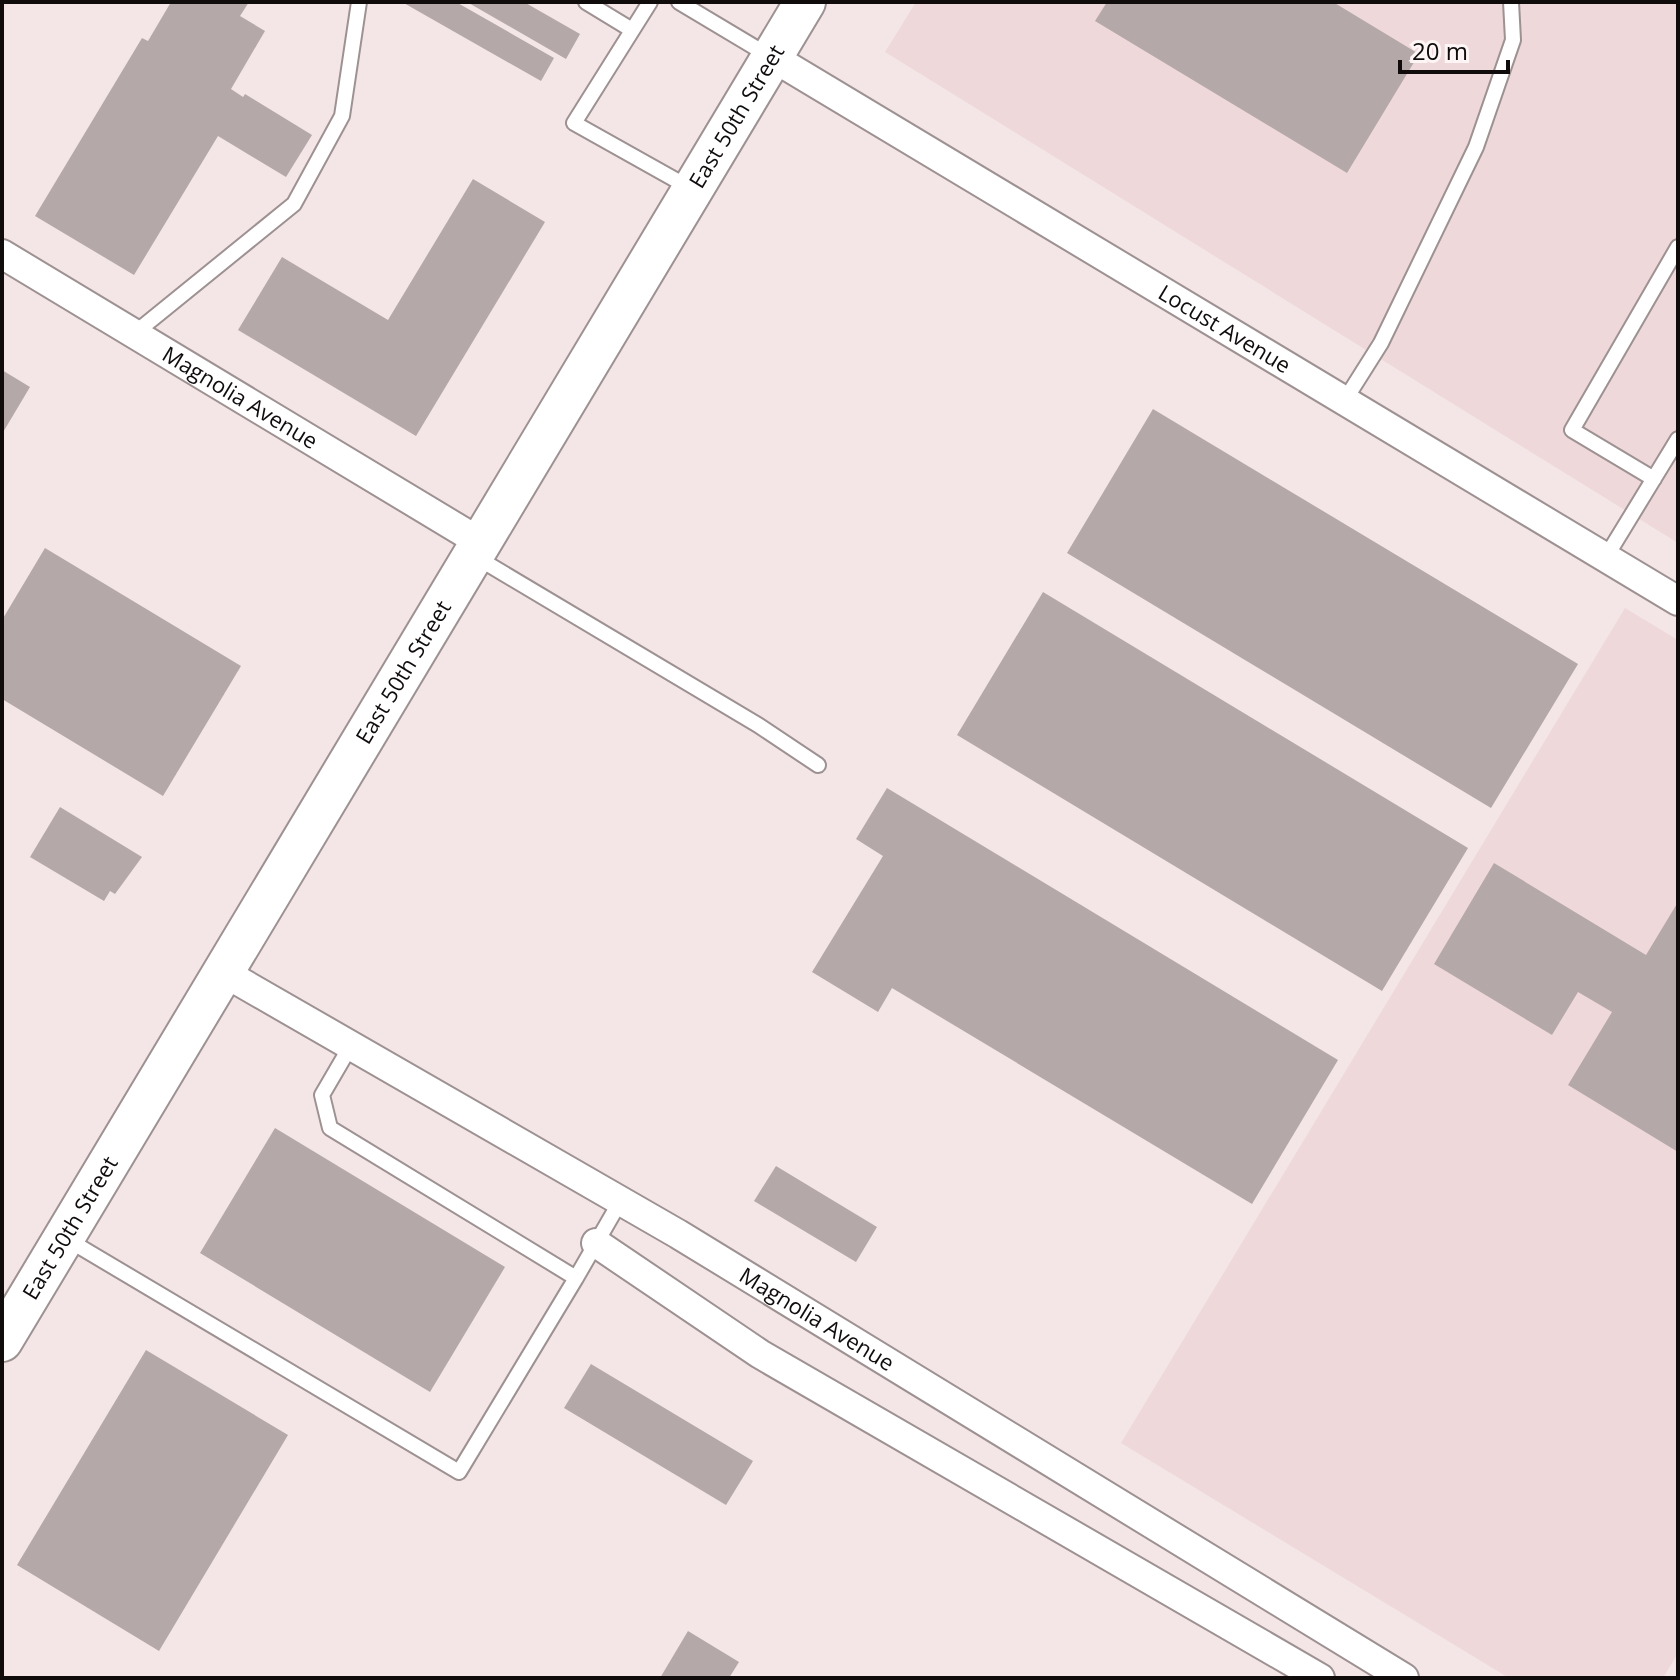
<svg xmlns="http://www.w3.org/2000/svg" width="1680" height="1680" font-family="'Open Sans',sans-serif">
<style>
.built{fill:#eed8da}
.building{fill:#b5a8a9}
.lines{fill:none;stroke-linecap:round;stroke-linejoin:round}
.lane-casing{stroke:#9d9192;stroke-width:18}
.street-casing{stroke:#9d9192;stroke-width:32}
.secondary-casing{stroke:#9d9192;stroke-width:44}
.lane{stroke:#fff;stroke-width:14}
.street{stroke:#fff;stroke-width:28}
.secondary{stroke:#fff;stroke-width:40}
.labels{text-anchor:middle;stroke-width:7;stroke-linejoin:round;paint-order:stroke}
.street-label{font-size:22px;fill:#100c0c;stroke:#fdf5f6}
</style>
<rect width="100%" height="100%" fill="#f4e6e7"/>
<path class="built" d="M916,2H1678V543L885,52Z
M1625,608L1678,640V1653L1663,1678H1509L1121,1443Z"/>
<path class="building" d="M171,2H249L240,16L265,31L231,89L243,97L245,94L312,135L286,177L218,136L134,275L35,216L142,38L148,41Z
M402,2H456L554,58L541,81Z
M467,2H524L580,34L566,59Z
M1107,2H1333L1419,54L1347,173L1095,21Z
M473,179L545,222L416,436L238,330L282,257L388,320Z
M2,370L30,387L2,434Z
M1153,409L1578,664L1491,808L1067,553Z
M45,548L241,666L163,796L2,699V620Z
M1043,592L1468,848L1382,991L957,735Z
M887,788L1338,1060L1252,1204L892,988L878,1012L812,972L883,856L856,839Z
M60,807L142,857L115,894L110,891L104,901L30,857Z
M1494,863L1646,955L1678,902V1152L1568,1085L1612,1012L1578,992L1552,1035L1434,964Z
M275,1128L505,1267L430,1392L200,1253Z
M776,1166L877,1227L856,1262L754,1201Z
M146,1350L288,1435L159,1651L17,1565Z
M591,1364L753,1461L726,1505L564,1408Z
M688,1631L739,1662L729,1678H660Z"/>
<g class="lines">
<defs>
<path id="lane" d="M586,2L632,30
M650,2L574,123L690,188
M679,2L771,57
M135,333L294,204L342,116L359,2
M1345,400L1381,343L1476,147L1513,40L1511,2
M1654,479L1572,430L1678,247
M476,557L758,725L818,765
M1606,557L1678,439
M350,1047L322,1095L330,1128L576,1278L621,1200
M65,1238L459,1472L576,1278"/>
<g id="street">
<path id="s1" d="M772,57L1678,601"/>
<path id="s2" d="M2,254L480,542"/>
<path id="s3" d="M223,972L678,1234L1404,1678"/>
<path d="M596,1243L760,1354L1320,1678"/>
</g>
<g id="secondary">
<path id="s4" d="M2,1341L805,2"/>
</g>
</defs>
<use href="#lane" class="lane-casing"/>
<use href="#street" class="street-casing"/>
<use href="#secondary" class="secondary-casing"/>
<use href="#lane" class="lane"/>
<use href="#street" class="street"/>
<use href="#secondary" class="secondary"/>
</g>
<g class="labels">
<g class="street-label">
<text dy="8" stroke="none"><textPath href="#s4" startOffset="1428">East 50th Street</textPath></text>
<text dy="8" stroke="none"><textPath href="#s1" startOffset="528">Locust Avenue</textPath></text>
<text dy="8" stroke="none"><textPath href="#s2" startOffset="278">Magnolia Avenue</textPath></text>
<text dy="8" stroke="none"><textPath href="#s4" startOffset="780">East 50th Street</textPath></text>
<text dy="8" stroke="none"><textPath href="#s4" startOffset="132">East 50th Street</textPath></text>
<text dy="8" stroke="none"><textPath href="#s3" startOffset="688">Magnolia Avenue</textPath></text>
</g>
</g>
<rect width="1680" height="1680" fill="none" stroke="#100c0c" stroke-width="8"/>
<path d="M1400 60v12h108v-12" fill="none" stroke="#100c0c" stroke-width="4"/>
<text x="1412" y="60" font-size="24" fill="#100c0c" stroke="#fdf5f6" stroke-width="6" paint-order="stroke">20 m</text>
</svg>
